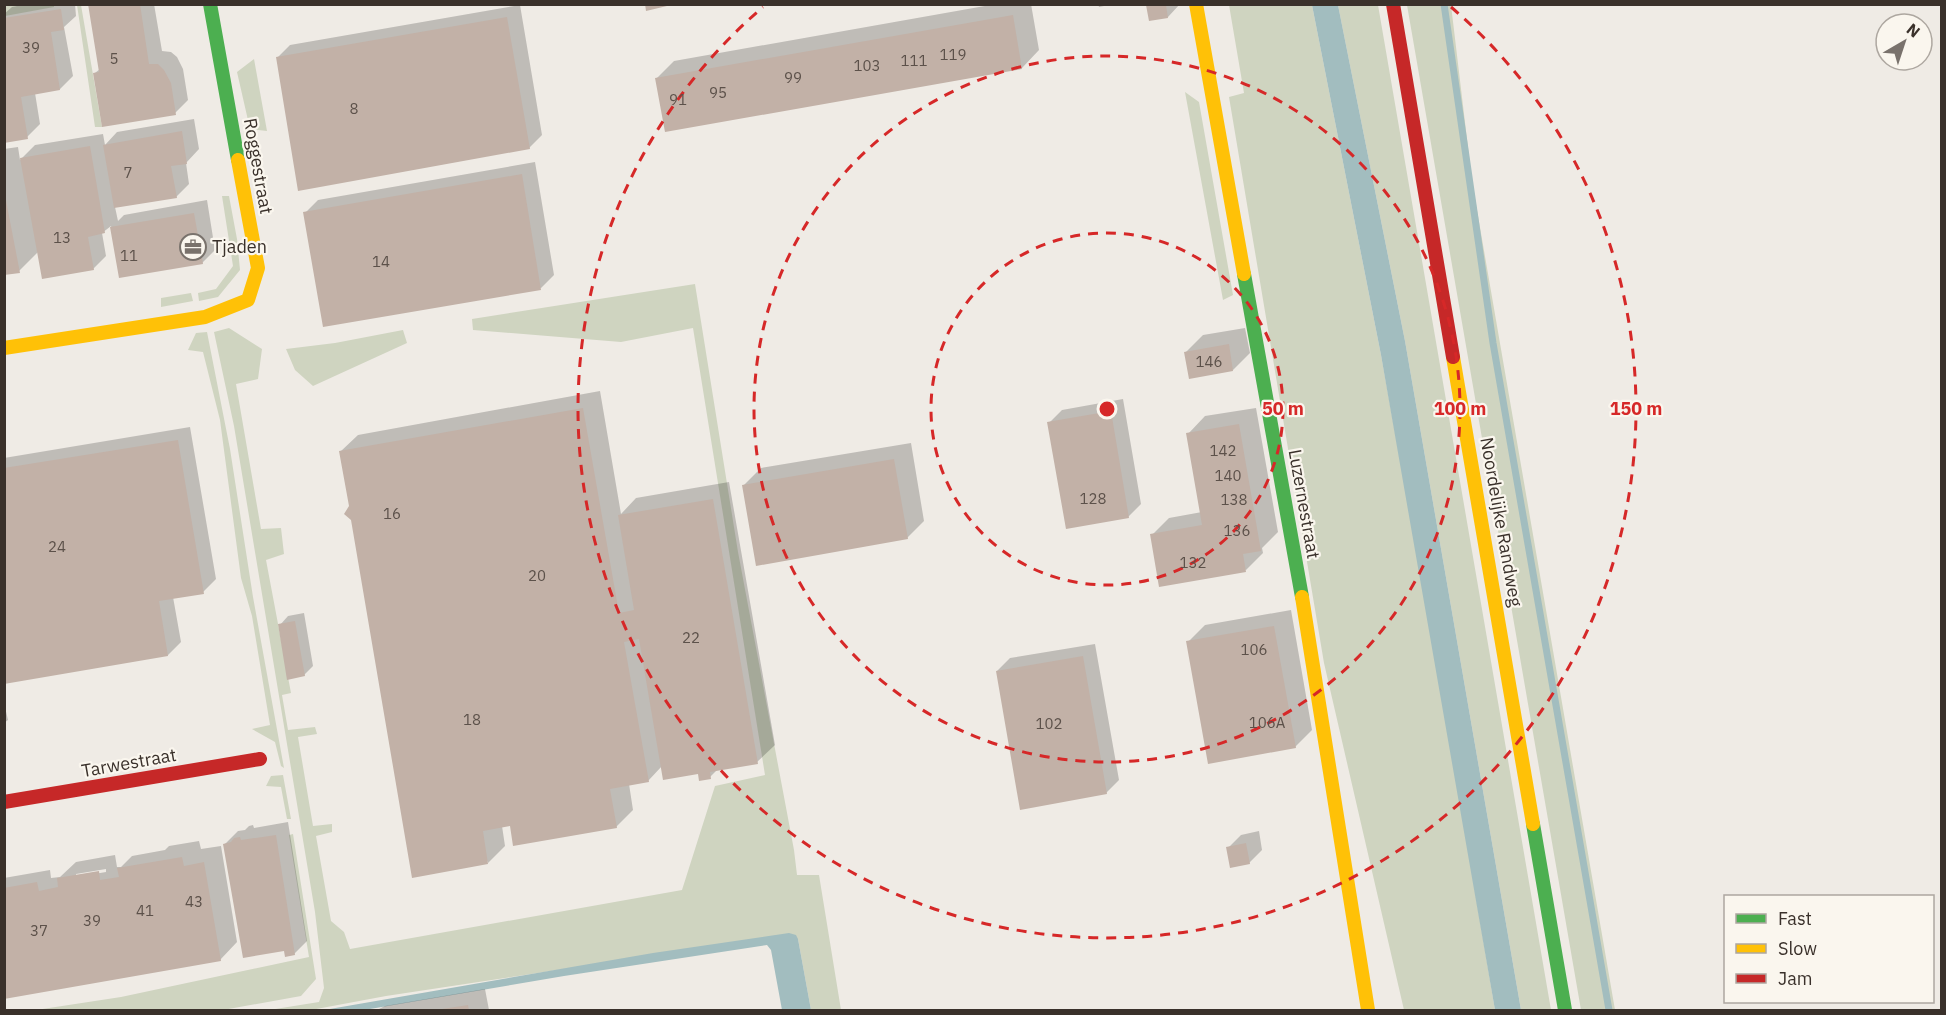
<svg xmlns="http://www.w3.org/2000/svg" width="1946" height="1015" font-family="'IBM Plex Sans',sans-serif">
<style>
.green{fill:#cfd4c0}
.water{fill:#a2bdbf}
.shadow{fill:#0003;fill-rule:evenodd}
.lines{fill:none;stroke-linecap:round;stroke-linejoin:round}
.stream{stroke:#a2bdbf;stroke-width:7}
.building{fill:#c2b1a7}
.fast{stroke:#4caf50;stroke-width:14}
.slow{stroke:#ffc107;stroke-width:14}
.jam{stroke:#c62828;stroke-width:14}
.ring{fill:none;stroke:#d62828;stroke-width:3;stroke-dasharray:10 8}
.labels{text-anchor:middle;stroke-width:4.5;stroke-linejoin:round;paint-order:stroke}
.number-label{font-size:15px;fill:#5c514a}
.street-label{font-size:18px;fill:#3a312b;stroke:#faf6ee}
.poi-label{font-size:18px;fill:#3a312b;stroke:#faf6ee;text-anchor:start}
.centre{fill:#d62828;stroke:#faf6ee;stroke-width:3}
.ring-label{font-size:18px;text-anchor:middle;font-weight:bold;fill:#d62828;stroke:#faf6ee;stroke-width:4.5;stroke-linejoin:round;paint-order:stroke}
</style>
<rect width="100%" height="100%" fill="#efebe5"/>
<path class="green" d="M54,5V7L5,16V5Z
M77,5H81L102,127H95Z
M1229,5H1312L1381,355L1431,631L1495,1010H1404L1324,663L1229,97L1244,93Z
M1338,5H1378L1551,1010H1521L1405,341Z
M1407,5H1451L1472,181L1615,1010H1581Z
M254,59L267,131L250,129L237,72Z
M1185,92L1199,102L1233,295L1223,300Z
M222,196H229L237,239L240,270L218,297L199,301L198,293L216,289L233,266Z
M695,284L738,552L794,850L797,875H819L841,1010H811L798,939L743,942L386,996L311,1010H269L319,1002L324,988L315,912L234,426L214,332L229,328L262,349L258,379L236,384L261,529L281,528L284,554L266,560L291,693L282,695L288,730L315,727L317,734L298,737L313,826L332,824V832L316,836L331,921L344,932L350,949L682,890L715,786L765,775L693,328L621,342L473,330L472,319Z
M191,293L193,301L161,307V298Z
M403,330L407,343L313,386L295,370L286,349L335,343Z
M207,332L230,449L253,597L284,768L281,766L275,742L252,729L270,725L252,616L241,578L220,420L203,352L188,350L196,333Z
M283,775L291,819H287L281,787L266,786L271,776Z
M293,834L316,979L301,996L223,1010H36L121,997L309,957L289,835Z"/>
<path class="water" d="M1312,5H1338L1405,341L1521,1010H1495L1381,355Z
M789,933L796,935L798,939L811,1010H782L771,950L767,945L564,976L364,1010H324L653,953Z"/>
<path class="shadow" d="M27,4H75L76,16L64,27L73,76L60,89L35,93L40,124L27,137L4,142V14L12,7Z
M154,4L162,51L171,52L177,57L183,69L188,100L175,113L95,73L100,69L89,5Z
M996,4H1031L1039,50L1022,68L657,78L674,61Z
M1098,4H1114L1099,7Z
M1147,4H1180L1168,17L1150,20Z
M520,5L542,135L529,148L277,58L290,45Z
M194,119L199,149L186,163L189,184L176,197L115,207L118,221L124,215L207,200L215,250L202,263L120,276L111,226L102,233L106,256L93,269L38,252L19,271L4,274V149L18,147L20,160L35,145L103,134L105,145L117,132Z
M535,162L554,275L541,288L305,213L318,200Z
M1245,328L1250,353L1233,370L1186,352L1203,335Z
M600,391L621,514L636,498L729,482L775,745L757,762L718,769L710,777L699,772L662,766L648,781L629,784L633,810L616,827L511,824L502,826L505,846L488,863L350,506L340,452L358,435Z
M1123,399L1141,504L1128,517L1049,423L1062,410Z
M1256,408L1278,532L1262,548L1263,553L1246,570L1152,535L1169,518L1202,512L1188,434L1205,416Z
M190,427L216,579L203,592L173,597L181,642L168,655L4,683V458Z
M911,443L924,521L907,538L744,485L761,468Z
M1291,610L1312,730L1295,747L1188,642L1205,625Z
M304,613L313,666L304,675L280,625L288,616Z
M1095,644L1119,780L1106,793L997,671L1010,658Z
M4,703L8,720L4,723Z
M288,822L307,941L294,954L225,844L238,831L245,830L249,826L253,825L254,828Z
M1259,831L1262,850L1249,863L1228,848L1241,835Z
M199,841L201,849L221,846L237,942L220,960L4,997V878L50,870L51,878L60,877L76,862L115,855L117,867H121L132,856L165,850L169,846ZM106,869V872L76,877V874Z
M485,989L489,1010H377L385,1006Z"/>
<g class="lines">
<path class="stream" d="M1444,4L1493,343L1609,1010"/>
</g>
<path class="building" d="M88,4H140L149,64H158L164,70L171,83L176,115L102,127L93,73L99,72Z
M645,4H667V6L646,11Z
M1146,5H1166L1168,18L1149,21Z
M61,9L64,30L51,32L60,90L21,97L28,139L4,143V18Z
M1013,15L1022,69L665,132L655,78Z
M507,17L530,149L298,191L276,57Z
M182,131L187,164L171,166L177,198L114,208L103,145Z
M90,146L105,233L88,237L94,270L42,279L20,158Z
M522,174L541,290L323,327L303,212Z
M4,190L20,273L4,275Z
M194,213L203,264L119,278L110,227Z
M1229,344L1233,371L1189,379L1184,352Z
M583,408L619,613L634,610L618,515L713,499L758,764L710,772L711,779L699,781L698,774L663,780L639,639L624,642L649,782L610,789L617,828L513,846L510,826L483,831L488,864L412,878L351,520L344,514L349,506L339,451Z
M1111,411L1129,518L1066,529L1047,422Z
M1239,424L1261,551L1243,554L1246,572L1159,587L1150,534L1202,525L1186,433Z
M178,440L204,594L159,601L168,656L4,684V468Z
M894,459L908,539L756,566L742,485Z
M295,621L305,676L287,680L278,624Z
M1274,626L1296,748L1208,764L1186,641Z
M1083,656L1107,794L1020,810L996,671Z
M276,835L295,955L285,957L284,951L243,958L223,844L231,842L234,838L240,837L241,840Z
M1246,843L1250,864L1230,868L1226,847Z
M182,857L184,866L204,862L221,961L4,999V888L37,882L39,891L58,887L57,878L99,871L100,880L119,877L117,868Z
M468,1005L469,1010H442V1009Z"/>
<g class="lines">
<path class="fast" d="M210,4L238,160
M1244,274L1302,597
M1533,824L1565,1010"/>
<path class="slow" d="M1196,4L1244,274
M4,348L205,317L248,300L258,268L238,160
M1453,357L1533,824
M1302,597L1368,1010"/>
<path class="jam" d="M1393,4L1453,357
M4,802L260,759"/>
</g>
<g class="ring">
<circle cx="1107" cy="409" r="176"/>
<circle cx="1107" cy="409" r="353"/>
<path d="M1451 7A529 529 0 1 1 763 7"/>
</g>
<defs>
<symbol id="office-ring" viewBox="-11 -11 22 22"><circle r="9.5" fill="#faf6ee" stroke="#79726c" stroke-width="1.5"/><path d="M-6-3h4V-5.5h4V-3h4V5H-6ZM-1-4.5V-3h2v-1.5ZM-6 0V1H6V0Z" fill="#79726c"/></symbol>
</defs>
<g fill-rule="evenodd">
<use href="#office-ring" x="178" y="232" width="30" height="30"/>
</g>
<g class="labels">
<g class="number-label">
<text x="31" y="53">39</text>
<text x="953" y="60">119</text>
<text x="114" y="64">5</text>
<text x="914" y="66">111</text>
<text x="867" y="71">103</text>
<text x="793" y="83">99</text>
<text x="718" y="98">95</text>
<text x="678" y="105">91</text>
<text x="354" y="114">8</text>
<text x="128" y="178">7</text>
<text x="62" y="243">13</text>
<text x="129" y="261">11</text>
<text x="381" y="267">14</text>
<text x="1209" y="367">146</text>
<text x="1223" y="456">142</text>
<text x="1228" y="481">140</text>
<text x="1093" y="504">128</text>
<text x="1234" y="505">138</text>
<text x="392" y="519">16</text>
<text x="1237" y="536">136</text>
<text x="57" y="552">24</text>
<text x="1193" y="568">132</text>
<text x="537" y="581">20</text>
<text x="691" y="643">22</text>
<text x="1254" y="655">106</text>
<text x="472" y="725">18</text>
<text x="1267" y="728">106A</text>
<text x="1049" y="729">102</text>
<text x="194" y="907">43</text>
<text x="145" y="916">41</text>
<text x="92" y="926">39</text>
<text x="39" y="936">37</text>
</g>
<g class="street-label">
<text transform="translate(258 166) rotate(80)" y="6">Roggestraat</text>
<text transform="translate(1304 504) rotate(80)" y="6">Luzernestraat</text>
<text transform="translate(1501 522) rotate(80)" y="6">Noordelijke Randweg</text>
<text transform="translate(129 763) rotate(-10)" y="6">Tarwestraat</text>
</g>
<g class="poi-label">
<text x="212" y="253">Tjaden</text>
</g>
</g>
<circle cx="1107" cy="409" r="9" class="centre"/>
<g class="ring-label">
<text x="1283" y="415">50 m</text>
<text x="1460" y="415">100 m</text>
<text x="1636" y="415">150 m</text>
</g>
<rect width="1946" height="1015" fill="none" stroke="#3a312b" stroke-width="12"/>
<rect x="1724" y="895" width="210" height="108" fill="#faf6ee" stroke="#ada7a0" stroke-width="1.5"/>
<rect x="1736" y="914" width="30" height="9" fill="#4caf50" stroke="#ada7a0" stroke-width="1.5"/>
<text x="1778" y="925" font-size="18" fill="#3a312b">Fast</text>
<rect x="1736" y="944" width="30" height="9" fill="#ffc107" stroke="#ada7a0" stroke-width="1.5"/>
<text x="1778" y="955" font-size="18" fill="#3a312b">Slow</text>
<rect x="1736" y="974" width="30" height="9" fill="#c62828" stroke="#ada7a0" stroke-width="1.5"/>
<text x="1778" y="985" font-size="18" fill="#3a312b">Jam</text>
<g transform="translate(1904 42) rotate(39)"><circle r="28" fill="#faf6ee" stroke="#ada7a0" stroke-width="1.5"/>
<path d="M0-4.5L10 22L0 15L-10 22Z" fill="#79726c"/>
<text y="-9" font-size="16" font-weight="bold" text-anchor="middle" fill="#3a312b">N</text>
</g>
</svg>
